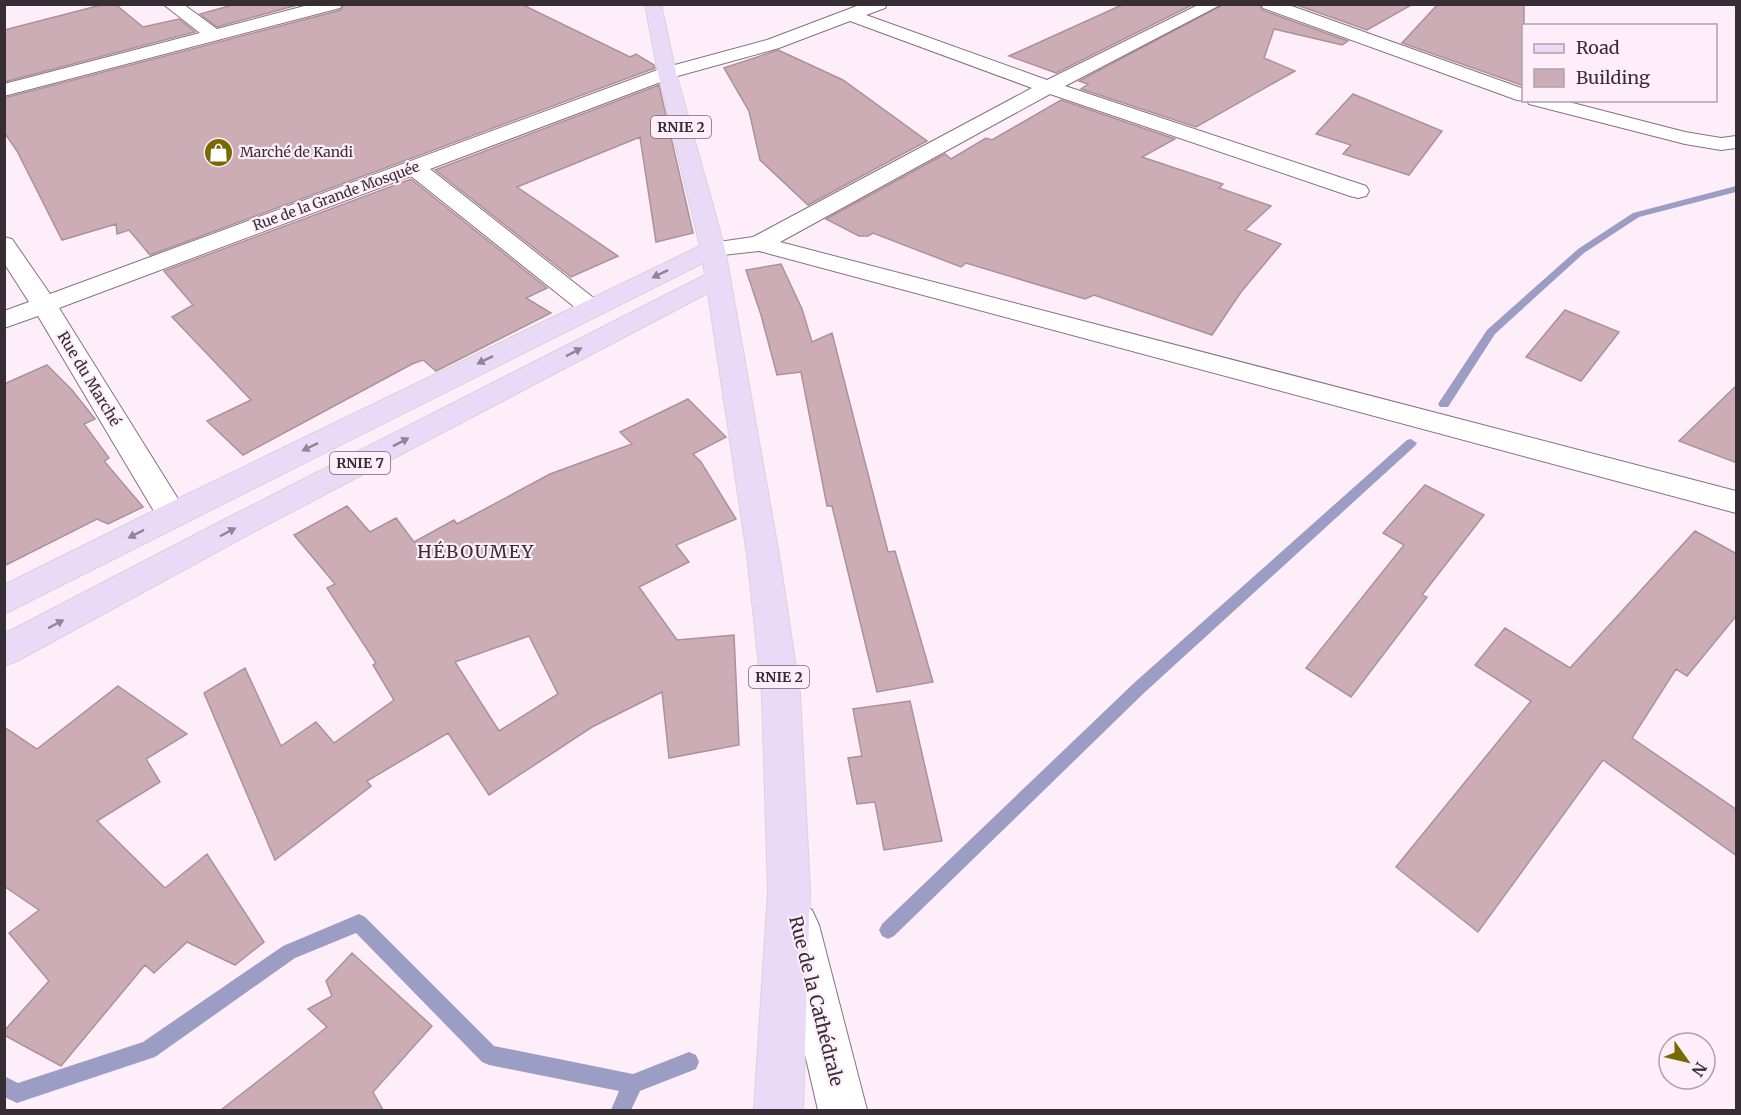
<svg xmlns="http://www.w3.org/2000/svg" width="1741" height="1115" font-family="Merriweather,serif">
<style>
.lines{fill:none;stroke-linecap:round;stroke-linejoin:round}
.stream{fill:#9c9dc5;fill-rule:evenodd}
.building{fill:#ccadb5;stroke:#ae9098;stroke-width:1.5;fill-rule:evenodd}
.street-casing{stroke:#877081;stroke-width:2}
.primary-casing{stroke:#d7d5d7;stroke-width:2}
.street{fill:#fff;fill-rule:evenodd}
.primary{fill:#e9daf7;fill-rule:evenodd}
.oneway{fill:#908496}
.labels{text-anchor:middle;stroke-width:4.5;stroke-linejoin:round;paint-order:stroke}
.shield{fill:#feeefa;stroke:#736870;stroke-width:1.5}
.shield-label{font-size:14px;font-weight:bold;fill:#372e35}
.far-poi-label{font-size:14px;fill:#372e35;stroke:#feeefa;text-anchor:start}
.far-street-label{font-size:14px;fill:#372e35;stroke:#feeefa}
.street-label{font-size:15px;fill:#372e35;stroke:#feeefa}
.quarter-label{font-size:18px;letter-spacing:1.5px;fill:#372e35;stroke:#feeefa}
.near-street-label{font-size:18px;fill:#372e35;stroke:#feeefa}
</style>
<rect width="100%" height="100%" fill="#feeefa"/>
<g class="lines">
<path class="stream" d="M1736,186V192L1639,217L1584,253L1495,334L1448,407H1440L1438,404L1487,330L1578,249L1633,213Z
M1411,439L1417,443L1415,446L1144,693L894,936L888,939L882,936L879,930L882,924L1134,683L1407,440Z
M359,914L365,917L494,1046L633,1074L689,1052L696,1055L699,1062L696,1069L640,1091L631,1110H611L619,1091L489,1065L482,1062L356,933L295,958L155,1057L17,1103L4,1097V1076L18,1083L143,1042L283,946Z"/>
</g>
<path class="building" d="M105,4H115L143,27L179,19L195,32L4,82V30Z
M236,4H301L217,27L200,14Z
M344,4H521L630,57L636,54L654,65L655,68L150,255L129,230L117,234L116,224L62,240L17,151L4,132V98L341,10Z
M1124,4H1194L1056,73L1009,56Z
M1224,4H1259L1262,10L1348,41L1342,45L1274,29L1264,58L1295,71L1196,127L1081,89L1088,84L1079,81Z
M1294,4H1413L1367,30Z
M1438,4H1524V86L1402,43Z
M778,50L843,80L927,141L808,205L760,160L749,111L724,68Z
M659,85L693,233L656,242L640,137L517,187L618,256L571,277L435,170Z
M1353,94L1442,131L1409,175L1343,154L1351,145L1316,134Z
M1061,100L1175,139L1142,157L1223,184L1219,188L1271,206L1245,230L1281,244L1241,292L1212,335L1094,295L1085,299L966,263L961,267L873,233L868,236H859L826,219L945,154L951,159L986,138L992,140Z
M411,179L547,288L526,298L551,313L436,371L423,360L412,364L243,455L207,421L251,400L172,317L193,305L164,271Z
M781,264L802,309L812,342L832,333L888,552L895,551L933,682L877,692L832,506H827L801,372L777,375L761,315L746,270Z
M1565,310L1619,332L1581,381L1526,357Z
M47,365L72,390L95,419L84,424L109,458L104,461L143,507L108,524L97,519L4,566V384Z
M1737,385V463L1679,441Z
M688,399L726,437L693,454L701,462L736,519L676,545L689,562L639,587L677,640L734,635L739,745L669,758L662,692L592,727L489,795L448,733L367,781L371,786L275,860L204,693L245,668L281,746L316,722L334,743L394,700L373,665L376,663L327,588L335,584L294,535L347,506L370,532L396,518L414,542L454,520L457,524L550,474L632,444L620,432ZM529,636L558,694L499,731L455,662Z
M1425,485L1484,515L1422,595L1427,597L1351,697L1306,668L1404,545L1383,533Z
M1695,531L1737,554V615L1687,676L1676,669L1632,738L1737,810V856L1603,760L1478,932L1396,867L1531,701L1475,665L1505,628L1570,668Z
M118,686L187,734L146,759L160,782L97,821L165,888L207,854L264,942L235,965L187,942L154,973L145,965L61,1066L4,1035V1031L49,981L9,933L39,910L4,886V727L37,749Z
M910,701L942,841L884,850L875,802L857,804L848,758L862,756L853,709Z
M352,953L432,1026L373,1092L383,1110H221L327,1027L308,1009L332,996L326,981Z"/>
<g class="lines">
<defs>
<path id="street" d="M163,4H183L217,29L312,4H342L340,8L4,96V84L200,33Z
M862,4H887L885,8L866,15L1047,80L1200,4H1222L1065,86L1366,186L1369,191L1366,196L1358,198L1350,196L1050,94L780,242L1736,491V513L759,251L713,256L705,254L701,249L705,244L753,237L1032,88L850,21L779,48L674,77L430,169L600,303L604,308L600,313L591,316L582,313L411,176L59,308L183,507L188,515L183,523L172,527L161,523L38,316L4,328V311L29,302L4,263V237L12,239L50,294L660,69L767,40Z
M1261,4H1286L1524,89V100H1561L1685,132L1721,138L1736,136V148L1721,150L1685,144L1529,104L1527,101L1517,100L1263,8Z
M797,903L812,910L819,925L867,1110H818L775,925L782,910Z"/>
<path id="primary" d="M645,4H661L676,73L725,249L779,555L800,694L810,891L803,1110H754L768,891L762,694L747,555L708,293L259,529L17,661L4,666V634L237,513L705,275L703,263L4,614V585L161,507L700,246L658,73Z"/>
</defs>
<use href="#street" class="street-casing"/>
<use href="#primary" class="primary-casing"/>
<use href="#street" class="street"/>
<use href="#primary" class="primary"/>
</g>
<defs><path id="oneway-solid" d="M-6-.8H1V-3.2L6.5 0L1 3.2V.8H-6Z" transform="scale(1.5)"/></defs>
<g class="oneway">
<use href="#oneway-solid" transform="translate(660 274) rotate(154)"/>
<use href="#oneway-solid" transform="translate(574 352) rotate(-27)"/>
<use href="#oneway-solid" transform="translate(485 360) rotate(154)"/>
<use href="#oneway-solid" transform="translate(401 442) rotate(-27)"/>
<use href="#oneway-solid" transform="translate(310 447) rotate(154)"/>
<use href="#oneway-solid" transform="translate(228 532) rotate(-28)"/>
<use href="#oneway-solid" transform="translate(136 534) rotate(153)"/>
<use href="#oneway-solid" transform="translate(56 624) rotate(-28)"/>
</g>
<defs>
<symbol id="shop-disc" viewBox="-11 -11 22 22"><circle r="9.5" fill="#776a02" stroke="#feeefa"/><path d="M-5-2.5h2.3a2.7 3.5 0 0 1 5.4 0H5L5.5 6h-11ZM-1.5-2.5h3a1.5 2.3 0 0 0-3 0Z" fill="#fff"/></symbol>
</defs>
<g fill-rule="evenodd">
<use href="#shop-disc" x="202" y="136" width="33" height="33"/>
</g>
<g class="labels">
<g class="shield">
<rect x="651" y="116" width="60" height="22" rx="4.5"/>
<rect x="330" y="452" width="60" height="22" rx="4.5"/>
<rect x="749" y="666" width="60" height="22" rx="4.5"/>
</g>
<g class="shield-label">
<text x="681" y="132">RNIE 2</text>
<text x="360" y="468">RNIE 7</text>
<text x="779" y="682">RNIE 2</text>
</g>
<g class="far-poi-label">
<text x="240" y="157">Marché de Kandi</text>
</g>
<g class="far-street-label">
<text transform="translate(336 196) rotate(-20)" y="5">Rue de la Grande Mosquée</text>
</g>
<g class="street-label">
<text transform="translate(89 379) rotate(59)" y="5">Rue du Marché</text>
</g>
<g class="quarter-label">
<text x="476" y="558">HÉBOUMEY</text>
</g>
<g class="near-street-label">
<text transform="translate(816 1001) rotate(76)" y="6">Rue de la Cathédrale</text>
</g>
</g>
<rect width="1741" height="1115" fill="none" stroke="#372e35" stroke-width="12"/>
<rect x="1522" y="24" width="195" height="78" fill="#feeefa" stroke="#aea1ab" stroke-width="1.5"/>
<rect x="1534" y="44" width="30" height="9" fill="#e9daf7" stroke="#aea1ab" stroke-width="1.5"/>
<text x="1576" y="54" font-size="18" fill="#372e35">Road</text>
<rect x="1534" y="69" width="30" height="18" fill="#ccadb5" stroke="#aea1ab" stroke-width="1.5"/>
<text x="1576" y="84" font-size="18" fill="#372e35">Building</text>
<g transform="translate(1687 1061) rotate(124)"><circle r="28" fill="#feeefa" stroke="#aea1ab" stroke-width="1.5"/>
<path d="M0-4.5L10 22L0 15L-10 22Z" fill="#776a02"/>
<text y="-9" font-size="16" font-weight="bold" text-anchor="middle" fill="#372e35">N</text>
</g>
</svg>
